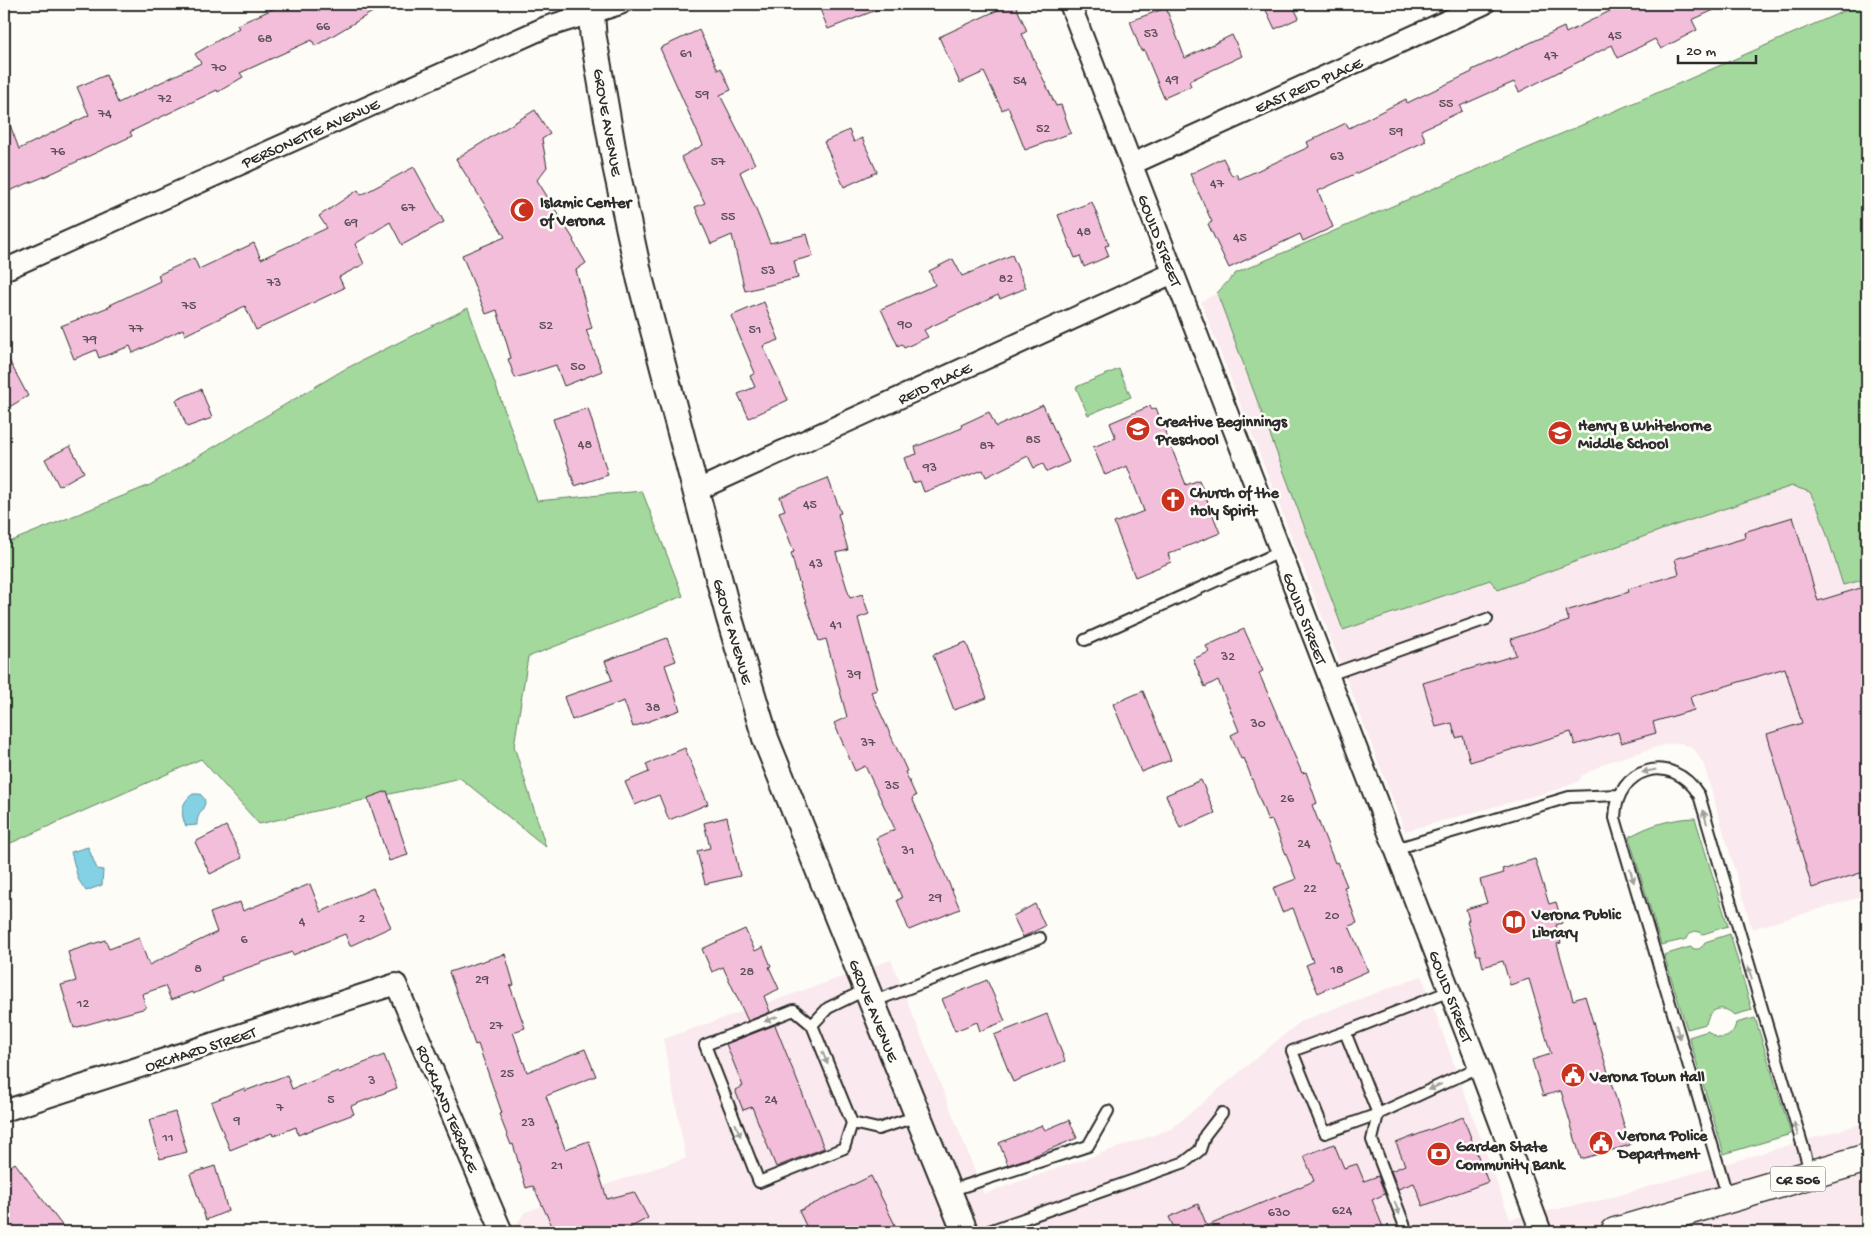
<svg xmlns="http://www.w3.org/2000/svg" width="1871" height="1236" font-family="'Gochi Hand',sans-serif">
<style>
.built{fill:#fae9ee}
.green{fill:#a3d99c;stroke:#678264}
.water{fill:#84d1e4;stroke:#608f9a}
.building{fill:#f3beda;stroke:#2b2b2b}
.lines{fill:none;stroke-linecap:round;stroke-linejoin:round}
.service-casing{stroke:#2b2b2b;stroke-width:14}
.minor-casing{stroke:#2b2b2b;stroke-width:24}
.tertiary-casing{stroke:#2b2b2b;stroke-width:29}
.primary-casing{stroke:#2b2b2b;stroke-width:31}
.service{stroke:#fdfcf7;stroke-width:10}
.minor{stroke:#fdfcf7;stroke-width:20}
.tertiary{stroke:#fdfcf7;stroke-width:25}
.primary{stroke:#fdfcf7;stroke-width:28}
.oneway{fill:#9e9e9b}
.labels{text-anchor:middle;stroke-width:5;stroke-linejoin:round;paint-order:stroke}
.number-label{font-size:14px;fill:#5d5057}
.shield{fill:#fdfcf7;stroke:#6a6a68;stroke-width:1}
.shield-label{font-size:15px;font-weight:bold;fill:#2b2b2b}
.street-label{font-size:16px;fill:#2b2b2b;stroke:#fdfcf7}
.poi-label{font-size:16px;font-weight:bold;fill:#2b2b2b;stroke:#fdfcf7;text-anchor:start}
</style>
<rect width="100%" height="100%" fill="#fdfcf7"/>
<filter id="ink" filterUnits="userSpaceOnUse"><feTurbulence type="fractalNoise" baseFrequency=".02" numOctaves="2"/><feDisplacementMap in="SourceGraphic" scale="10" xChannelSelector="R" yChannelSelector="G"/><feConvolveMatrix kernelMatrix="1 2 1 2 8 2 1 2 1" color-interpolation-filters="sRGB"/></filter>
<g filter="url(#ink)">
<path class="built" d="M1867,69V895L1752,929L1704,765L1695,750L1681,743L1667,744L1608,762L1581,776L1579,781L1556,790L1405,831L1201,302L1217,293Z
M891,960L984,1194L1171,1129L1301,1021L1422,976L1510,1219L1607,1199L1867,1122V1232H511L525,1212L686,1158L663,1039Z"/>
<path class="green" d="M1860,4H1867V579L1843,585L1820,513L1810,492L1792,486L1667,528L1498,590L1490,580L1343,630L1217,293L1236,273L1680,83Z
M468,308L537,501L642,491L683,596L528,657L514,746L546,847L460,778L259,824L201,759L4,846V544L150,485L345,369Z
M1119,369L1131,397L1088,415L1076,387Z
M1695,818L1728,926L1703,934C1696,929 1690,931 1687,939L1661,945L1629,837C1650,825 1670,819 1695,818Z
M1730,934L1752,1010L1734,1015C1723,1004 1709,1008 1706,1024L1687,1029L1664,955L1690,947L1694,949H1699L1704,945L1705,942Z
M1755,1018L1791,1134L1724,1154L1689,1037L1708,1031C1718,1043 1733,1039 1736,1023Z"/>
<path class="water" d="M193,794H200C213,805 196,810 197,825L186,826C180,814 181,802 193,794Z
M88,847L97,869L103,870L102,885L86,891L78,879L71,852Z"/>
<path class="building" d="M284,4H386L315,46L312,40L240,73L243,77L218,92L217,90L130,132L132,136L46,176L4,193V114H6L19,149L89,115L77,87L106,75L118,103L201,63L195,54L239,28L237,25Z
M818,4H889V5L828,29Z
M1011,4H1015L1027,31L1022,34L1056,106L1061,105L1071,133L1025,150L1008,107L1002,110L984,72L960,83L939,37Z
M1263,4H1292L1299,18L1275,29Z
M1624,4H1727L1692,20L1697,30L1661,49L1655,39L1618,58L1612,45L1519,92L1514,82L1460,106L1462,111L1421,130L1426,141L1318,191L1333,227L1303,241L1300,234L1229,268L1208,224L1212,222L1190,174L1223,158L1232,176L1236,174L1239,179L1309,147L1307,142L1346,123L1349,128L1406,99L1407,103L1472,72V70L1564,27L1566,33Z
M1166,8L1185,58L1232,35L1242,56L1189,81L1191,86L1164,98L1144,50L1141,51L1130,21Z
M699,30L718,70L721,68L731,90L720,95L755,164L740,172L770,243L807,234L813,256L794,261L798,278L745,291L732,235L711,244L695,207L705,203L681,157L703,145L660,48Z
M535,110L550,134L542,139L547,167L537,180L574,240L573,241L586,263L576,270L592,328L586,330L602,371L564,386L556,365L515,378L508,359L511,358L497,310L486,314L462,255L505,237L456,159Z
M849,130L854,142L862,138L877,172L844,187L824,142Z
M414,167L444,222L402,245L390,222L355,244L364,264L339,277L344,288L256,330L245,306L185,335L183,329L133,353L130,346L99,358L96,350L74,359L61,326L111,306L110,305L160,281L158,275L194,258L199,269L254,243L261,259L327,228L319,216L358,190L361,195Z
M1092,202L1109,245L1105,246L1109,256L1084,267L1080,256L1075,258L1058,215Z
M1012,255L1026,288L1000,299L998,295L924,330L928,337L904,348L902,344L898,346L881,309L935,285L929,271L953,259L962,276Z
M764,302L779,340L763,346L788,400L749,418L738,394L755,387L750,376L755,373L731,316Z
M4,351L28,396L4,410Z
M201,389L212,418L187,427L176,400Z
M1043,405L1069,462L1047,472L1043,464L1034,468L1028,456L986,477L983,470L924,492L920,481L913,483L904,458L917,454L915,447L962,428L961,425L989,412L996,427Z
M1150,406L1152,410L1156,408L1186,485L1199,480L1220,533L1168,554L1171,562L1135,577L1114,523L1144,511L1127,466L1105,475L1093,447L1116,438L1110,423Z
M588,408L608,475L575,486L553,419Z
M70,446L84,472L59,486L45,459Z
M828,478L841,513L838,514L848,550L836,553L850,598L862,594L869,614L858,618L877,690L871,692L907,771L905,772L916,796L912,798L960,909L909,930L897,900L902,898L876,838L895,829L865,766L855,771L834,723L847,717L826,639L819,641L797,576L791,553L794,552L779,512L785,510L780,497Z
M1793,517L1818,601L1867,586V871L1812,888L1767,734L1802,723L1785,668L1690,697L1694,710L1653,722L1656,733L1621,743L1618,732L1575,745L1571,732L1470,762L1463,736L1456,738L1452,723L1436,727L1423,683L1516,655L1511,639L1569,621L1566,611L1629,592L1628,589L1679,574L1675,559L1745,538L1744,532Z
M1244,629L1263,671L1259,673L1302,773L1306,772L1317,803L1312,805L1335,863L1337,862L1347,886L1344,887L1357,923L1349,926L1368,971L1318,993L1306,965L1313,962L1293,908L1282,912L1273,888L1296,879L1272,820L1268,821L1244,758L1241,759L1231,735L1239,731L1218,680L1205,687L1193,659L1209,652L1206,646Z
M667,638L676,661L665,665L680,710L633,727L624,701L572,720L564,697L612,680L605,661Z
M966,642L987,698L954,710L933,655Z
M1143,691L1171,760L1141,772L1113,704Z
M685,748L708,804L669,820L659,795L635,805L625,782L649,772L646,764Z
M1201,780L1215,813L1180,828L1166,795Z
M387,791L408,855L389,861L368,798Z
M727,817L740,876L705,884L697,851L710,848L704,823Z
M226,826L242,858L210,874L195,842Z
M1535,859L1549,904L1556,902L1562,923L1556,925L1561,943L1557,944L1573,1000L1585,996L1630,1145L1581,1159L1561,1091L1543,1096L1532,1060L1551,1054L1529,979L1510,985L1503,961L1483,967L1480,955H1477L1467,921L1469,920L1466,909L1487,903L1480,880L1504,873L1502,869Z
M310,884L321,912L373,888L391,927L350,946L345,934L293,955L292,952L221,977L222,981L193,994L192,992L171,1000L165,986L142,994L146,1008L74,1028L61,985L76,981L68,952L105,940L109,949L139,938L149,965L217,932L210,913L240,902L243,911Z
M1035,904L1045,926L1023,937L1013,916Z
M745,929L755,951L763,947L771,966L769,967L779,989L764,996L770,1012L748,1021L723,967L712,972L702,949Z
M505,954L514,985L510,986L525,1028L513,1032L527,1072L585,1049L596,1076L546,1096L565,1149L589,1141L607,1199L634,1192L648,1218L622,1232H555L533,1186L526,1188L513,1144L511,1145L499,1114L502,1113L478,1044L475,1045L449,972Z
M987,980L1005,1021L980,1031L977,1022L955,1031L942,999Z
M1047,1014L1065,1061L1013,1082L994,1035Z
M775,1025L824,1148L776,1167L752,1107L743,1110L735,1090L743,1086L726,1044Z
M384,1055L397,1088L351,1106L354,1114L298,1135L296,1127L273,1136L272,1133L230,1150L211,1102L245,1088V1091L287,1075L292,1089L338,1071L339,1073Z
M175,1112L187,1152L160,1159L149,1120Z
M1463,1117L1488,1182L1423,1206L1414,1183L1398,1189L1391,1171L1405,1165L1396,1143Z
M1069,1120L1077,1138L1031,1157L1008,1165L999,1143L1042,1125L1045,1130Z
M1334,1144L1344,1168L1357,1164L1364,1181L1378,1176L1385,1194L1372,1200L1385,1232H1176L1169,1217L1198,1204L1207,1226L1314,1181L1304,1156Z
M15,1163L67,1232H4V1171Z
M215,1166L228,1211L206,1220L190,1174Z
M871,1176L895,1225L881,1232H809L799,1211Z"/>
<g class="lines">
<defs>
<path id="service" d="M1085,640L1280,552
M1329,675L1487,619
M1395,849L1569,797L1619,795
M867,989L828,1008L812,1025L852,1123L878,1129L918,1116
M872,1002L1040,938
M812,1025L794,1010L705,1045L759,1182L844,1148L852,1123
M1345,1032L1292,1051L1325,1133L1378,1114L1345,1032L1450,991
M949,1191L1088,1146L1108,1111
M1728,1198L1615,818C1616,767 1672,751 1699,795L1811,1174
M986,1232L1185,1162L1200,1150L1205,1135L1222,1113
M1407,1232L1372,1140L1378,1114L1479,1067"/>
<path id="minor" d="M1070,4L1479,1067L1541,1232
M1132,164L1484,4
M4,270L546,27L620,4
M695,491L1173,273
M4,1111L396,984L502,1232"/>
<path id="tertiary" d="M591,4L593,35L616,168L640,279L729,617L766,740L965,1232"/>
<path id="primary" d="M1615,1232L1867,1158"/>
</defs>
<use href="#service" class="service-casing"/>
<use href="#minor" class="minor-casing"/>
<use href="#tertiary" class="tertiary-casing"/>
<use href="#primary" class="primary-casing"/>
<use href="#service" class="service"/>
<use href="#minor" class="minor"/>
<use href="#tertiary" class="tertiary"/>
<use href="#primary" class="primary"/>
</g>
<defs><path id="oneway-solid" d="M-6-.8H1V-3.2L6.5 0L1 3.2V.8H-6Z" transform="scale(1.25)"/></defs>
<g class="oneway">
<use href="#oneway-solid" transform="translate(1649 771) rotate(168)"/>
<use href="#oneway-solid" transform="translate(1705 817) rotate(-106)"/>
<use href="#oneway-solid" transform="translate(1632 876) rotate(74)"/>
<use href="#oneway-solid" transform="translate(1750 973) rotate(-106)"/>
<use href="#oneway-solid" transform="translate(771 1019) rotate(159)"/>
<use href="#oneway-solid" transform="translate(1678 1032) rotate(74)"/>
<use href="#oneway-solid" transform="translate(825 1058) rotate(68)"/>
<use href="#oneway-solid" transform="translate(1435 1087) rotate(155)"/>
<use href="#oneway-solid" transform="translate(1796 1129) rotate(-106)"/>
<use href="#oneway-solid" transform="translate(738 1130) rotate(68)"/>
<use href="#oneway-solid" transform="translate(1397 1208) rotate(69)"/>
</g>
</g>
<defs>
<symbol id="mosque-disc" viewBox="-11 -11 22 22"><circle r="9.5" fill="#c8321e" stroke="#fdfcf7"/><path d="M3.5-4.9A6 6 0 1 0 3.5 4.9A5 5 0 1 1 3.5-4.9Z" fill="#fff"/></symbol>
<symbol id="school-disc" viewBox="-11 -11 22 22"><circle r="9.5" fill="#c8321e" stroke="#fdfcf7"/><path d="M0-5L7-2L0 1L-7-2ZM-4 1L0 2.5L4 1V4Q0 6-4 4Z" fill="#fff"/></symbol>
<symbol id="church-disc" viewBox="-11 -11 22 22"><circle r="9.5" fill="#c8321e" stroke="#fdfcf7"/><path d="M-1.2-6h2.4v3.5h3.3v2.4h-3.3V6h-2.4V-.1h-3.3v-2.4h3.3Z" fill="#fff"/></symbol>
<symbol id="library-disc" viewBox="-11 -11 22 22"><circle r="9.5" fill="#c8321e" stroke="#fdfcf7"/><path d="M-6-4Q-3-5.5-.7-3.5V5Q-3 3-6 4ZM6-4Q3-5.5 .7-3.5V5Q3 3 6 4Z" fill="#fff"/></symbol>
<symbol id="civic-disc" viewBox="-11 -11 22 22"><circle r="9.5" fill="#c8321e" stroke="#fdfcf7"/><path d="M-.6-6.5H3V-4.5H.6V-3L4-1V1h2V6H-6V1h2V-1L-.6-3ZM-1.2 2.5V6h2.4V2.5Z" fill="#fff"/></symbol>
<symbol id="bank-disc" viewBox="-11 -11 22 22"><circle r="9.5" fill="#c8321e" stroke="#fdfcf7"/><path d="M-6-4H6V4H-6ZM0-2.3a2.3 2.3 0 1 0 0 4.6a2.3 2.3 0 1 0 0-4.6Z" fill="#fff"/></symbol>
</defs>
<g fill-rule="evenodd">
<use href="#mosque-disc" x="508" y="196" width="28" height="28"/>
<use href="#school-disc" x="1124" y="415" width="28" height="28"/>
<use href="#school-disc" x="1546" y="419" width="28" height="28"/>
<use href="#church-disc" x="1159" y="486" width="28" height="28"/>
<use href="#library-disc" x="1500" y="908" width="28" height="28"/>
<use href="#civic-disc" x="1559" y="1061" width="28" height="28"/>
<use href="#civic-disc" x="1587" y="1129" width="28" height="28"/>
<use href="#bank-disc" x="1425" y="1140" width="28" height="28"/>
</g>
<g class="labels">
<g class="number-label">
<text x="323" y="30">66</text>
<text x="1151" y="37">53</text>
<text x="1615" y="39">45</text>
<text x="265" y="42">68</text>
<text x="686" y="57">61</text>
<text x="1551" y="59">47</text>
<text x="219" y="71">70</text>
<text x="1172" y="83">49</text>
<text x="1020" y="84">54</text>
<text x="702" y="98">59</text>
<text x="165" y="102">72</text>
<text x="1446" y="107">55</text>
<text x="105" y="117">74</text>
<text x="1043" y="132">52</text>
<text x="1396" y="135">59</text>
<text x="58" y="155">76</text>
<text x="1337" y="160">63</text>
<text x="718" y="165">57</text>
<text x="1217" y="187">47</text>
<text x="408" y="211">67</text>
<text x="728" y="220">55</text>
<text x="351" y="226">69</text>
<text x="1084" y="235">48</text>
<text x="1240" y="241">45</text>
<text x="768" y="274">53</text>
<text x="1006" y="282">82</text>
<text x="274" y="286">73</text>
<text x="189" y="309">75</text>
<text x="905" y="328">90</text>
<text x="546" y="329">52</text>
<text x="136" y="332">77</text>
<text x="755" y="333">51</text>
<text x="90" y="343">79</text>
<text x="578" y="370">50</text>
<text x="1033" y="443">85</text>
<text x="585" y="448">48</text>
<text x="987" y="449">87</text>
<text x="930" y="471">93</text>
<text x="810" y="508">45</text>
<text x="816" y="567">43</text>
<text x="836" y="628">41</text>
<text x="1228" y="660">32</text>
<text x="854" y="678">39</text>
<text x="653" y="711">38</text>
<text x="1258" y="727">30</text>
<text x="868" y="746">37</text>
<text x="892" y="789">35</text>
<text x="1287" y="802">26</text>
<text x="1304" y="847">24</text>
<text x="908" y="854">31</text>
<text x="1310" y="892">22</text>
<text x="935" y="901">29</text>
<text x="1332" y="919">20</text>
<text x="362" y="922">2</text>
<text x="302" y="925">4</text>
<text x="244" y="943">6</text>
<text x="198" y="972">8</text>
<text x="1337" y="973">18</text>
<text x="747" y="975">28</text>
<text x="482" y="983">29</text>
<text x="83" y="1007">12</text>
<text x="496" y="1029">27</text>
<text x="507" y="1077">25</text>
<text x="372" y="1084">3</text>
<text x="331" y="1103">5</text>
<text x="771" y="1103">24</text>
<text x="280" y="1111">7</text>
<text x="237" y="1124">9</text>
<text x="528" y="1126">23</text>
<text x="168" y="1141">11</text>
<text x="557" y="1169">21</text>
<text x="1342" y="1214">624</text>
<text x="1279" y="1216">630</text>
</g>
<rect class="shield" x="1770.5" y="1166.5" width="55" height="25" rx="4"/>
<g class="shield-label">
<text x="1798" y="1184">CR 506</text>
</g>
<g class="street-label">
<text transform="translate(1308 84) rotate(-24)" y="6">EAST REID PLACE</text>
<text transform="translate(609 122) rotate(80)" y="6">GROVE AVENUE</text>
<text transform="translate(310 132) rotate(-24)" y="6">PERSONETTE AVENUE</text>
<text transform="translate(1161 240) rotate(69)" y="6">GOULD STREET</text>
<text transform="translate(934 382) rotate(-25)" y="6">REID PLACE</text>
<text transform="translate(1306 618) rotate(69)" y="6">GOULD STREET</text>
<text transform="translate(734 631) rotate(74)" y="6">GROVE AVENUE</text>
<text transform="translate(1452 996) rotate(69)" y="6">GOULD STREET</text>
<text transform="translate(875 1010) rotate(68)" y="6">GROVE AVENUE</text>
<text transform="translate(200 1048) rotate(-18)" y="6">ORCHARD STREET</text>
<text transform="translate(449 1108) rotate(67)" y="6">ROCKLAND TERRACE</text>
</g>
<g class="poi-label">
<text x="540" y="207">Islamic Center<tspan x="540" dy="18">of Verona</tspan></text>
<text x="1156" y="426">Creative Beginnings<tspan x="1156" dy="18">Preschool</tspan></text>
<text x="1578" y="430">Henry B Whitehorne<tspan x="1578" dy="18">Middle School</tspan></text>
<text x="1190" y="497">Church of the<tspan x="1190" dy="18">Holy Spirit</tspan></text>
<text x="1532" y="919">Verona Public<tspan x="1532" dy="18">Library</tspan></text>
<text x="1590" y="1081">Verona Town Hall</text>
<text x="1618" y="1140">Verona Police<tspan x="1618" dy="18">Department</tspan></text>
<text x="1456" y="1151">Garden State<tspan x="1456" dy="18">Community Bank</tspan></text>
</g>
</g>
<rect width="1871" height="1236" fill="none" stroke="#fdfcf7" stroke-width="20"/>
<rect x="10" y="10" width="1851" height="1216" fill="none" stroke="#2b2b2b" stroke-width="2" filter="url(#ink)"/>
<path d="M1678 55v8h78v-8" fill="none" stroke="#2b2b2b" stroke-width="2.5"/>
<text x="1686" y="55" font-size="15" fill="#2b2b2b" stroke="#fdfcf7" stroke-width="4" paint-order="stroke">20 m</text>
</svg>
